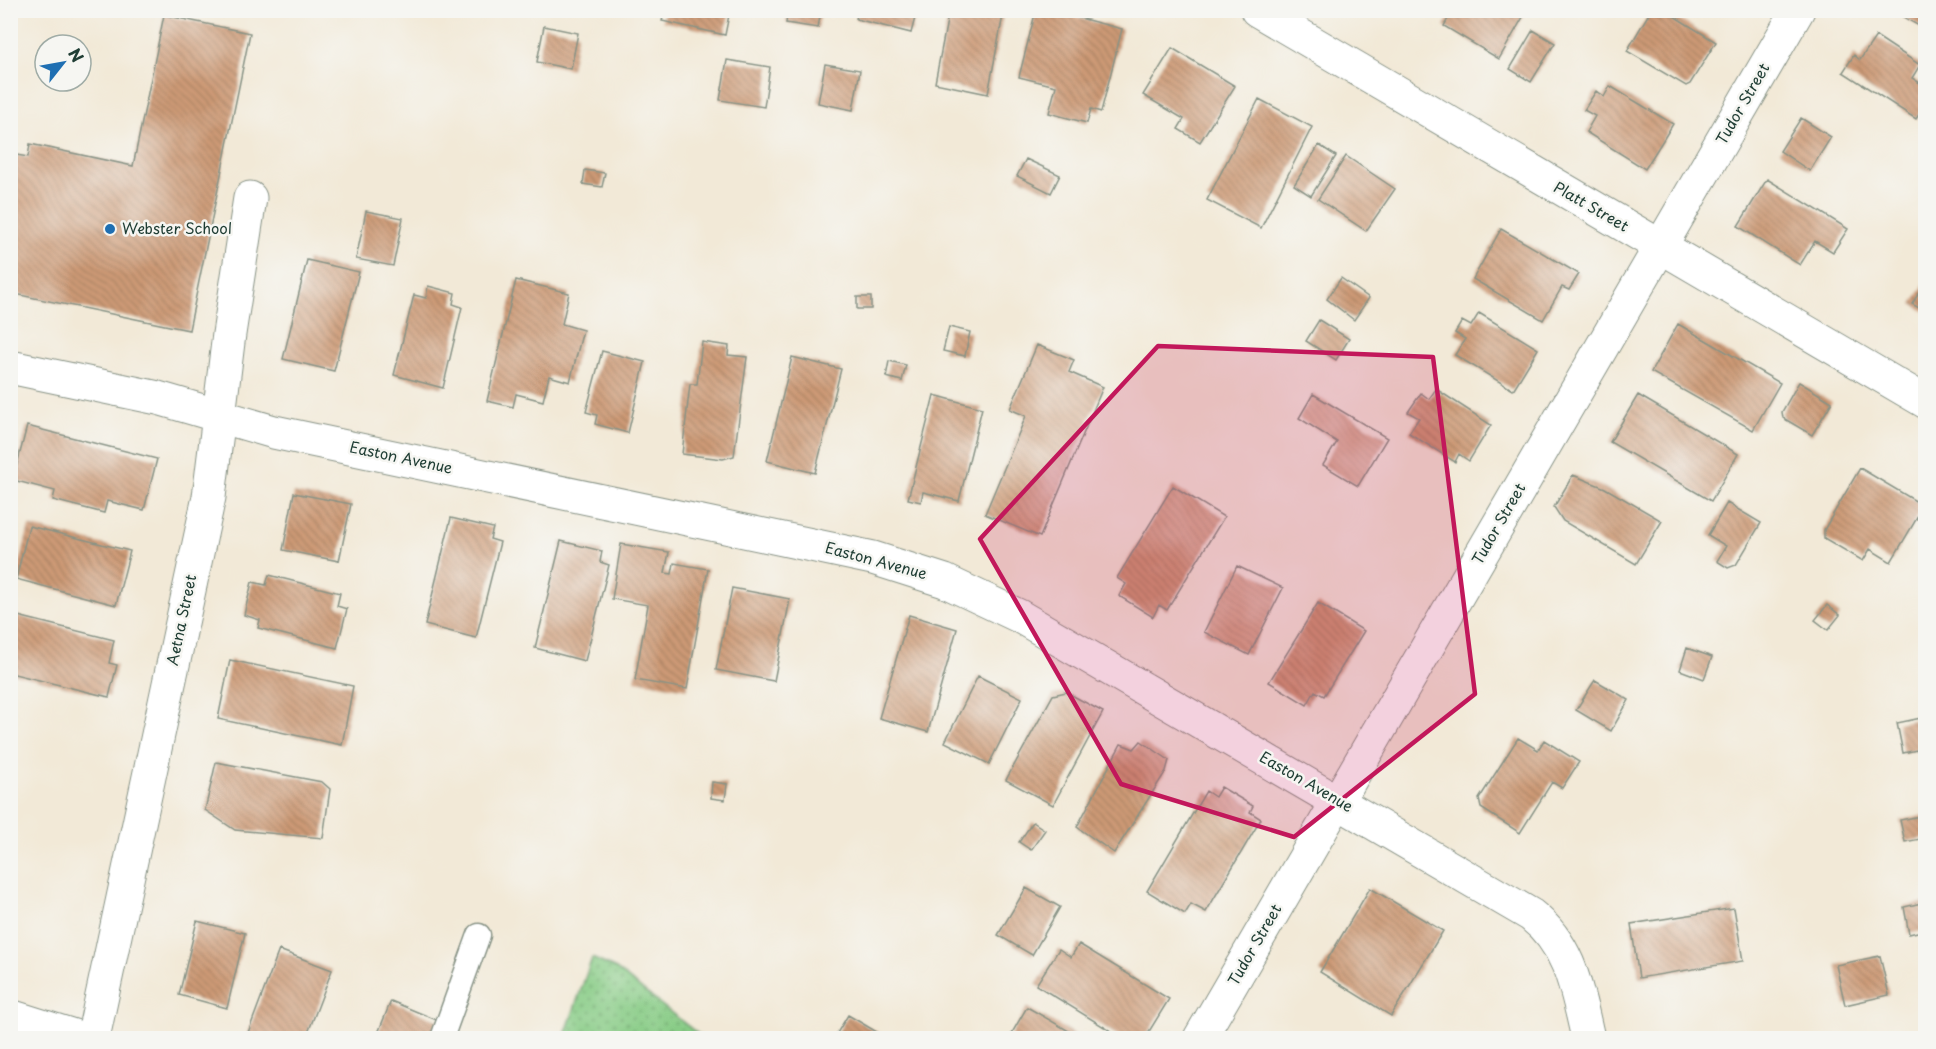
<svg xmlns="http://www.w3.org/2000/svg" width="1936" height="1049" font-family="'Playpen Sans',sans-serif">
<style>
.grass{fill:url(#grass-dots);stroke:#54845d;stroke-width:1.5}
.building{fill:url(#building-back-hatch)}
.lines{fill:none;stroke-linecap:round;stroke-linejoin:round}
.service-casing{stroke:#889386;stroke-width:25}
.minor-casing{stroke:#889386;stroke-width:35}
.tertiary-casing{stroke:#889386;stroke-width:35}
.secondary-casing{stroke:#889386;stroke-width:35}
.service{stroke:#fff;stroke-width:22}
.minor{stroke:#fff;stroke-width:33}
.tertiary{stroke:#fff;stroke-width:33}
.secondary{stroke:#fff;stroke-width:33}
.marked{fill:#c2185b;fill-opacity:0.2;stroke:#c2185b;stroke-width:4.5;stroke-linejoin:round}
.poi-dot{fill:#1f6fb2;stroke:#f6f6f2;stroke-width:2}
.labels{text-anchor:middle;stroke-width:5;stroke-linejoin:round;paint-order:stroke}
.street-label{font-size:15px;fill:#1f3d34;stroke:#f6f6f2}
.poi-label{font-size:15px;fill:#1f3d34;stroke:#f6f6f2;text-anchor:start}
</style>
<defs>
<pattern id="grass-dots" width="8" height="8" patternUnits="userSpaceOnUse" patternTransform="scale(1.5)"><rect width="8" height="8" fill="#88cc86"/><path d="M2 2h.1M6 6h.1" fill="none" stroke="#6fa76e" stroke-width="1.8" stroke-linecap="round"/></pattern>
<pattern id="building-back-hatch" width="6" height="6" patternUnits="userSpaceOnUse" patternTransform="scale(1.5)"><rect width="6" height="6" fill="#cd9a76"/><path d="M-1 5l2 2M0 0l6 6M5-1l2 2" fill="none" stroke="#a67f62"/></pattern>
</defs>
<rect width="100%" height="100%" fill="#f6f6f2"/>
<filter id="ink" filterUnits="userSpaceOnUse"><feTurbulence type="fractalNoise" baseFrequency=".0167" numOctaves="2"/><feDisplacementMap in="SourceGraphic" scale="12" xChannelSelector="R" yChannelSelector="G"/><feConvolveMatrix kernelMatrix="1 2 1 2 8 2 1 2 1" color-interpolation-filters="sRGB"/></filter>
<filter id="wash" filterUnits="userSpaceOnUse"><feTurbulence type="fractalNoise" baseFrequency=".008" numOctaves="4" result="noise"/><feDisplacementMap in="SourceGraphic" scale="24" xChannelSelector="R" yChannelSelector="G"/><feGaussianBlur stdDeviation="1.35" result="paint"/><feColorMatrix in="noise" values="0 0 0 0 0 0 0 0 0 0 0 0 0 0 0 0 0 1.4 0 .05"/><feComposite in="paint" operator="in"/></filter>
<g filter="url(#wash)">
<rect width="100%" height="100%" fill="#f2e9d7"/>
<path class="grass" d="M592,958L616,969L703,1038H564Z"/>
<g id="blocks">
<path class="building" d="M665,10H730L725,35L662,21Z
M788,10H821L818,28L786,23Z
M858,10H917L911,33L856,19Z
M949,10H1004L988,94L935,83Z
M1036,10H1049L1122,29L1101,112L1091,109L1087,123L1049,113L1056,86L1019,77Z
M1453,10H1527L1499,59L1444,26Z
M1651,10H1664L1716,42L1690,84L1686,86L1627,51Z
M1891,10H1926V30Z
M164,15L250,33L189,330L10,293V154L28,157L30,144L133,166Z
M544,26L578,33L571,69L537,62Z
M1533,30L1555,43L1531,82L1510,69Z
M1876,36L1920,65L1912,78L1926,87V104L1916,119L1843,72L1854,55L1860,60Z
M1172,48L1235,86L1200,142L1178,129L1184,119L1143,95Z
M727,60L770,67L764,107L720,100Z
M825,64L860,70L853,110L818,103Z
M1610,86L1673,124L1645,169L1586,132L1595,116L1584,110L1596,91L1604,97Z
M1259,99L1312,127L1261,228L1207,200Z
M1801,118L1831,137L1810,171L1780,151Z
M1319,145L1336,156L1311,196L1294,185Z
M1346,156L1395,189L1366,231L1318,199Z
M1026,159L1060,175L1051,193L1017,176Z
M585,170L605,173L602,187L583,184Z
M1767,179L1848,229L1833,252L1815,241L1800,265L1738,226Z
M366,211L403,218L393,266L356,259Z
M1501,229L1579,274L1569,290L1562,287L1543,320L1473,279Z
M307,260L359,272L334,371L283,359Z
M1341,278L1369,298L1354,320L1327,299Z
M516,280L569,293L562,324L583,330L570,382L549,376L543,401L516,394L513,407L487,401Z
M1926,281V312L1912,304Z
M428,286L455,293L453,304L462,307L443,388L394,375L414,295L426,298Z
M857,297H871V309H857Z
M1479,313L1538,349L1513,390L1455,355L1465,339L1455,333L1462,321L1471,326Z
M1319,320L1349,339L1336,360L1306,341Z
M1678,324L1780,383L1753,430L1651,372Z
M949,327L970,332L965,356L943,351Z
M702,342L729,346L728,355L747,357L734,456L723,459L682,454L690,384H697Z
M1037,345L1074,360L1069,372L1103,387L1040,537L985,514L1026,416L1010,409Z
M602,351L645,362L628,433L595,424L597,415L586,412Z
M792,357L841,369L815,473L767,461Z
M889,361L906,365L902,381L886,377Z
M1799,382L1832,402L1812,435L1783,418L1782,412Z
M1436,389L1491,425L1469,461L1459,454L1455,462L1409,433L1419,418L1408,412L1421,393L1429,399Z
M1313,394L1387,438L1358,486L1323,465L1337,442L1299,418Z
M934,395L982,408L959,501L923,492L921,502L908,499Z
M1638,395L1738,454L1711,501L1610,442Z
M27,426L157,459L144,510L107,501L104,513L53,500L55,491L13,480Z
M1860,468L1924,506L1891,562L1870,549L1863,561L1824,538V530Z
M1573,475L1605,488L1662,521L1636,564L1563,521L1554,507Z
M1173,486L1224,517L1167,610L1159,605L1153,617L1119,596L1126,584L1117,578Z
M294,493L351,504L339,561L283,550Z
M1727,503L1761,523L1736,565L1728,568L1717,561L1726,546L1708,535Z
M451,518L493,528L490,539L500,542L476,638L425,625Z
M29,526L130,551L116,605L16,579Z
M561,541L602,551L600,562L609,565L585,661L535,648Z
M621,544L669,552L665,573L672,574L674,563L708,569L687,689L635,680L648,605L612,599Z
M1237,566L1283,588L1249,655L1204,632Z
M269,575L340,593L337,606L347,609L337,648L258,628L260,620L244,615L252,582L266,585Z
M732,588L790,599L774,681L716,670Z
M1318,603L1364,631L1324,696L1315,691L1307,705L1269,682Z
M1827,605L1840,615L1828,630L1815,620Z
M10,614L114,640L109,663L117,665L109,697L10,673Z
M909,615L957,629L928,732L879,718Z
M1687,648L1712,657L1704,679L1680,670Z
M230,660L353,686L342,745L218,719Z
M978,676L1022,698L989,764L945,742Z
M1595,680L1629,700L1611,731L1576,710Z
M1066,692L1103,712L1053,805L1006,780L1053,695Z
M1926,717V748L1903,753L1897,723Z
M1518,738L1538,750L1544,740L1579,762L1562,788L1552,782L1520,833L1481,808L1479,799Z
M1141,741L1169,760L1166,771L1114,853L1077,827L1121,744L1134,749Z
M216,762L322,782L330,789L323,838L235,830L205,810Z
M712,782L727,784L725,800L711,798Z
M1221,787L1253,806L1250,812L1261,819L1206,912L1191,904L1185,914L1147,891L1206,791L1215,797Z
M1926,815V838L1905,842L1900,820Z
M1033,822L1045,830L1031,850L1019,842Z
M1026,888L1060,907L1032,955L998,935Z
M1370,888L1443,931L1391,1016L1320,972Z
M1926,902V930L1909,934L1904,907Z
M1734,908L1743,961L1639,978L1631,924Z
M197,921L245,933L227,1008L179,995Z
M1079,944L1169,999L1145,1038H1122L1036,985L1059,949L1071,957Z
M279,950L332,970L306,1038H246Z
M1880,956L1889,995L1845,1005L1836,965Z
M391,1001L439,1021L433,1038H376Z
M1027,1007L1081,1038H1009Z
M848,1015L887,1038H834Z"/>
</g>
</g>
<g filter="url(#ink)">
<use href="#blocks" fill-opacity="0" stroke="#889386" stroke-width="1.5"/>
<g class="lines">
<defs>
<path id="service" d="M442,1038L479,935"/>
<path id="minor" d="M1257,10L1926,402
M10,367L158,398L274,432L873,558L945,581L1019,616L1531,915C1571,946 1577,991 1588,1038
M93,1038L209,497L229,334L250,198"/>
<path id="tertiary" d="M1200,1038L1798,10"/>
<path id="secondary" d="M10,1016L80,1038"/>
</defs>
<use href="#service" class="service-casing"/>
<use href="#minor" class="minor-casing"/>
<use href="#tertiary" class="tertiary-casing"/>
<use href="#secondary" class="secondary-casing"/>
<use href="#service" class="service"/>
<use href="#minor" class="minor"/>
<use href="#tertiary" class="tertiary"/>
<use href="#secondary" class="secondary"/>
</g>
</g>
<path class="marked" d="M1158,346L1433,357L1475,694L1294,837L1121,784L980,539Z"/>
<circle class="poi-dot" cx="110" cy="229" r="6"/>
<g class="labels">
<g class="street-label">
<text transform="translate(1743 104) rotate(-60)" y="5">Tudor Street</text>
<text transform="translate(1591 207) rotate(30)" y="5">Platt Street</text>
<text transform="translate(401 458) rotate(12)" y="5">Easton Avenue</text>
<text transform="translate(1499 524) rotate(-60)" y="5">Tudor Street</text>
<text transform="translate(876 561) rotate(15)" y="5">Easton Avenue</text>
<text transform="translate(182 620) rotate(-78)" y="5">Aetna Street</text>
<text transform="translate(1306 782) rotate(30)" y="5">Easton Avenue</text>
<text transform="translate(1255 945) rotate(-60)" y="5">Tudor Street</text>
</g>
<g class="poi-label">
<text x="122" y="234">Webster School</text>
</g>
</g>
<rect width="1936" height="1049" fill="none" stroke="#f6f6f2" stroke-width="36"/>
<g transform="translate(63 63) rotate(59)"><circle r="28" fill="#f6f6f2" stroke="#a0aca6" stroke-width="1.5"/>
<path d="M0-4.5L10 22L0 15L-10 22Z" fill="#1f6fb2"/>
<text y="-9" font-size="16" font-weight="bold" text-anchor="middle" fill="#1f3d34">N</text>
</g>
</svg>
